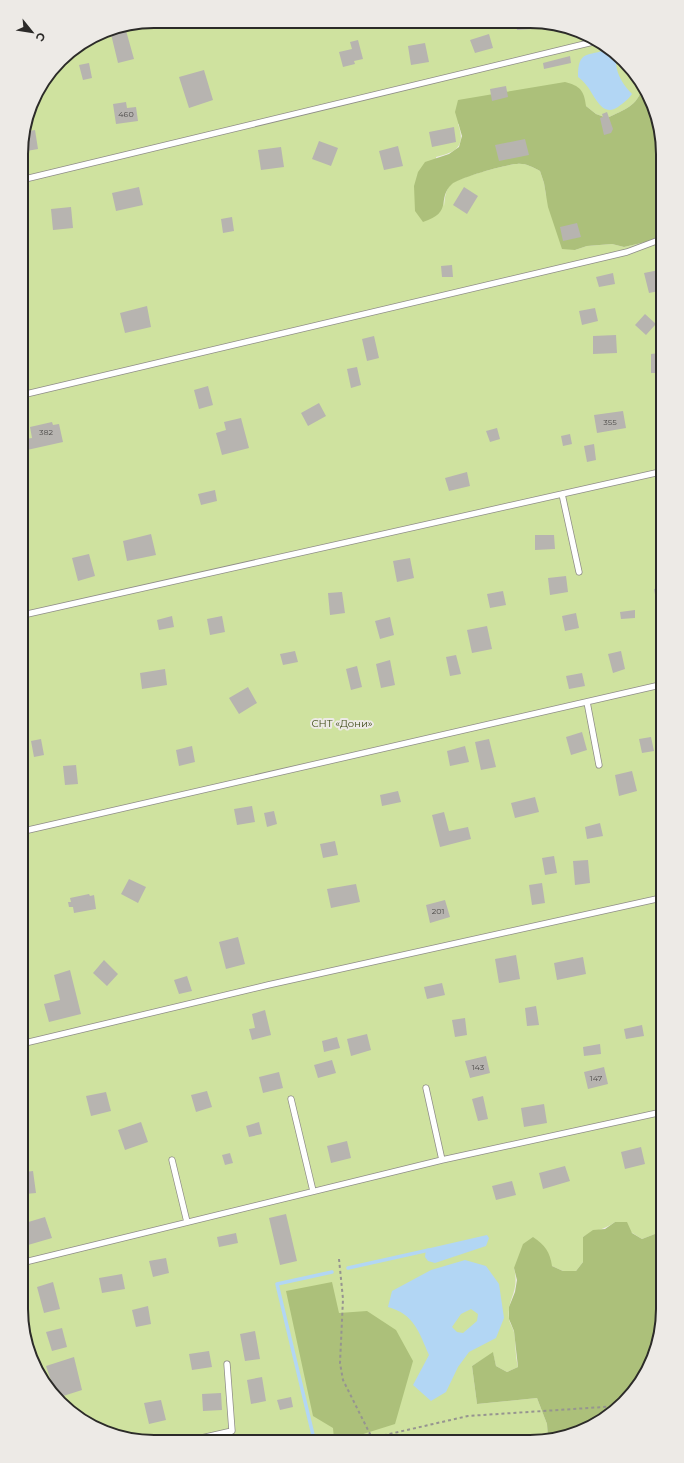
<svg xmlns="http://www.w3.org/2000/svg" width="684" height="1463" font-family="Montserrat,sans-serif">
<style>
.green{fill:#cfe29f}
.forest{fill:#acc07a}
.water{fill:#b2d6f4;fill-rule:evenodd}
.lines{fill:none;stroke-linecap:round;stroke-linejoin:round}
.stream{stroke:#b2d6f4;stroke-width:3.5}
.building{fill:#b7b4b0}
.lane-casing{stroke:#8f8d88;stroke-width:7}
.path{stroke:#969490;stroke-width:2;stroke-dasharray:3 3;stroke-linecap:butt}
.lane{stroke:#fff;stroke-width:5.5}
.labels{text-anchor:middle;stroke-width:4;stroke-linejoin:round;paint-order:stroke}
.number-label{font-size:8px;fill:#4f4d4b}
.park-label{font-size:10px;fill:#3b4713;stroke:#edeae6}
.rim{fill:none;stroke:#2c2b29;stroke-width:2}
</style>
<rect width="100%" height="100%" fill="#edeae6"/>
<path class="green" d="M154,21L556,24L618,54L636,74L643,86C637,107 625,109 607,118L596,114L586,106L458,124C466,146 457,152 436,157L444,206C445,197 445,190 452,183C458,178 507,164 517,164C525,163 532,167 540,171L544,183L546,195L575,250L587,246L612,244L624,247L659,239L662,1220L660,1232L642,1239L615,1222C604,1230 594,1230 583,1237V1262L576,1271H563L552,1266L514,1268C520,1292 507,1298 509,1318C509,1323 513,1327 514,1332C516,1344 515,1355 518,1367L507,1372L496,1366L493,1353L472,1366L477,1404L537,1398L547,1424L548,1438L128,1439L66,1409L39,1376L26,1344L21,145L35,95L66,54L103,31Z"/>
<path class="forest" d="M636,74L641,80L658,119L659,239L624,247L612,244L587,246L575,250L562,249L548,207L544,183L540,171C532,167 525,163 517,164C507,164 458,178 452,184C436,199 454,212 423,222L415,211L414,186L418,172L425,162L449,154L459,147L462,136L455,112L458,100L565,82C580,86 584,90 586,106L596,114L607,118C625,109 637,107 643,86Z
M662,1220L663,1318L653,1360L635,1390L604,1420L565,1437L548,1438L547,1424L537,1398L477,1404L472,1366L493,1352L496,1366L507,1372L518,1367L514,1331L509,1319V1307L515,1292L517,1280L514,1268L523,1244L533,1237C545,1245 550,1252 552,1266L563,1271H576L583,1262V1237L593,1230L605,1229L615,1222H627L632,1233L642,1239L660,1232Z
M332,1282L339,1313L367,1311L396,1330L413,1361L395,1424L360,1435V1438L334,1439L333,1428L313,1416L286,1291Z"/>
<path class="water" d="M608,49L618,54C618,57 616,61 616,64C617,75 624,86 632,94C628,100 623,103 618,107C602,118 595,96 587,86C584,82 581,79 578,77C578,49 588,57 608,49Z
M487,1235L489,1238L486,1246L435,1263L428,1261L425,1257L426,1249Z
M465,1260L486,1266L499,1284L504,1318L496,1338L469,1352L458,1367L446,1392L431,1401L413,1385L429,1355C419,1332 414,1314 388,1307L392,1291L431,1270ZM471,1309L478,1314L477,1321L463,1333L457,1332L452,1327L461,1314Z"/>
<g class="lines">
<path class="stream" d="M348,1268L429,1250
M314,1439L277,1284L332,1272"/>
</g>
<path class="building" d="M516,23H534V29L517,30Z
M125,27L134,59L118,63L110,30Z
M489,34L493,48L475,53L470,40Z
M358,40L363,59L354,61L355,64L343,67L339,52L352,49L350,42Z
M425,43L429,62L411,65L408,46Z
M570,56L571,63L544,69L543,63Z
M89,63L92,78L83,80L79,65Z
M204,70L213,100L189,108L179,77Z
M506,86L508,97L492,101L490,89Z
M126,102L127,108L136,107L138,121L116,124L113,104Z
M607,112L613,129L611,133L604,135L600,118L603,117L602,114Z
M454,127L456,142L432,147L429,132Z
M35,130L38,149L21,152L25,132Z
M525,139L529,155L499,161L495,145Z
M319,141L338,148L331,166L312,159Z
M398,146L403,166L384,170L379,151Z
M281,147L284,167L261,170L258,150Z
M139,187L143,205L116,211L112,193Z
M464,187L478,196L467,214L453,205Z
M71,207L73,228L53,230L51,209Z
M232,217L234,231L223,233L221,219Z
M577,223L581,237L563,241L560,227Z
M452,265L453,277H442L441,266Z
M659,270V291L649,293L644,273Z
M613,273L615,284L599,287L596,277Z
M147,306L151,327L125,333L120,313Z
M595,308L598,321L582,325L579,311Z
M645,314L656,324L646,335L635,325Z
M616,335L617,353L593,354V336Z
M374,336L379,358L367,361L362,339Z
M659,353V373H651V354Z
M357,367L361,385L351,388L347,369Z
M208,386L213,405L199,409L194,390Z
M319,403L326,416L308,426L301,413Z
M623,411L626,428L597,433L594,415Z
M241,418L249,448L222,455L216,433L226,430L224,422Z
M52,422L53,425L59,424L63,442L27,450L24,439L32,438L30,427Z
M497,428L500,439L490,442L486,431Z
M570,434L572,444L563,446L561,436Z
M594,444L596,460L587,462L584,446Z
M467,472L470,486L449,491L445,478Z
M215,490L217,501L201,505L198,494Z
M151,534L156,555L127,561L123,541Z
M535,535H554L555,549L535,550Z
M89,554L95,576L78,581L72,558Z
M410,558L414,578L397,582L393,561Z
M566,576L568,592L550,595L548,578Z
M660,588V604L657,605L654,589Z
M503,591L506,605L490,608L487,594Z
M342,592L345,613L330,615L328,593Z
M635,610V618L621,619L620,612Z
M576,613L579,628L565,631L562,616Z
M172,616L174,627L159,630L157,620Z
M222,616L225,632L210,635L207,619Z
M390,617L394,635L380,639L375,621Z
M487,626L492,649L472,653L467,630Z
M295,651L298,662L283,665L280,654Z
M621,651L625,669L613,673L608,654Z
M456,655L461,674L450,676L446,657Z
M660,655V667L657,656Z
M390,660L395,685L381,688L376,664Z
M357,666L362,687L351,690L346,669Z
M165,669L167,685L142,689L140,673Z
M582,673L585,686L569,689L566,676Z
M248,687L257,703L239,714L229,698Z
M582,732L587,750L571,755L566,737Z
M651,737L654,751L642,753L639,739Z
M41,739L44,755L34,757L31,741Z
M489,739L496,767L481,770L475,742Z
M192,746L195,762L179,766L176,750Z
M465,746L469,762L450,766L447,751Z
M76,765L78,784L65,785L63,766Z
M632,771L637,791L619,796L615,775Z
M24,782L27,790L24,791Z
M398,791L401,802L382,806L380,795Z
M535,797L539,812L515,818L511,803Z
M252,806L255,822L237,825L234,809Z
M274,811L277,824L267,827L264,813Z
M444,812L449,831L468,827L471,839L440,847L432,815Z
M600,823L603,836L587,839L585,827Z
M335,841L338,855L323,858L320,844Z
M554,856L557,873L545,875L542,858Z
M588,860L590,883L575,885L573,861Z
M129,879L146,887L138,903L121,894Z
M542,883L545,903L532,905L529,885Z
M356,884L360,902L331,908L327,889Z
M89,894L90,896L94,895L96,909L74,913L73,907H69L68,902H71L70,898Z
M445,900L450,917L430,923L426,905Z
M238,937L245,964L226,969L219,942Z
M516,955L520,979L499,983L495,959Z
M583,957L586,974L557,980L554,963Z
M104,960L118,974L107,986L93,973Z
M70,970L81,1014L49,1022L44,1004L60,1000L54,975Z
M187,976L192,991L179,994L174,980Z
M442,983L445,995L427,999L424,987Z
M536,1006L539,1025L527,1026L525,1008Z
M265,1010L271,1035L252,1040L249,1029L255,1028L252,1014Z
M465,1018L467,1035L455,1037L452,1020Z
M642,1025L644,1036L626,1039L624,1029Z
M367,1034L371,1050L351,1056L347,1039Z
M337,1037L340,1048L324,1052L322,1041Z
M600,1044L601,1054L584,1056L583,1047Z
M486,1056L490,1073L470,1078L465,1061Z
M332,1060L336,1073L318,1078L314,1065Z
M604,1067L608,1084L588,1089L584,1072Z
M279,1072L283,1088L263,1093L259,1077Z
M207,1091L212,1107L196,1112L191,1095Z
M106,1092L111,1111L91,1116L86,1096Z
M483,1096L488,1119L478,1121L472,1099Z
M544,1104L547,1123L524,1127L521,1108Z
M141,1122L148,1142L125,1150L118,1130Z
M259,1122L262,1134L249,1137L246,1126Z
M347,1141L351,1158L331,1163L327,1146Z
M641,1147L645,1164L625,1169L621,1152Z
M230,1153L233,1163L225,1165L222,1155Z
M565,1166L570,1181L543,1189L539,1173Z
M33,1171L36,1193L25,1194V1172Z
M512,1181L516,1195L496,1200L492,1186Z
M286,1214L297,1261L280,1265L269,1218Z
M45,1217L52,1238L28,1245L25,1236V1223Z
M236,1233L238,1243L219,1247L217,1237Z
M166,1258L169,1273L153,1277L149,1261Z
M122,1274L125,1289L102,1293L99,1278Z
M53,1282L60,1309L44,1313L37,1287Z
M148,1306L151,1324L136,1327L132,1310Z
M62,1328L67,1347L52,1351L46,1332Z
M255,1331L260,1359L245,1361L240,1334Z
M209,1351L212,1367L192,1370L189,1354Z
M74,1357L82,1390L57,1398L46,1366Z
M262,1377L266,1401L251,1404L247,1380Z
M221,1393L222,1410L203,1411L202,1394Z
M291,1397L293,1407L280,1410L277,1400Z
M161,1400L166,1420L149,1424L144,1403Z"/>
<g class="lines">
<defs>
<path id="lane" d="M21,180L593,42
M22,395L627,252L659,240
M562,494L579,572
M23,615L660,472
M587,702L599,765
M24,831L660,685
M25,1043L268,985L661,898
M426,1088L442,1160
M291,1099L313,1191
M172,1160L187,1222
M25,1262L442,1160L662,1112
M197,1439L232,1431L227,1364"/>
</defs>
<use href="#lane" class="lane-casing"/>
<path class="path" d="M339,1259L343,1299L340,1363L343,1380L372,1438
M372,1438L468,1416L618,1406"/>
<use href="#lane" class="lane"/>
</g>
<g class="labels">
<g class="number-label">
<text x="126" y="117">460</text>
<text x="610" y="425">355</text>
<text x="46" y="435">382</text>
<text x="438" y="914">201</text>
<text x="478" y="1070">143</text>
<text x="596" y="1081">147</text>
</g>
<g class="park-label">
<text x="342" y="727">СНТ «Дони»</text>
</g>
</g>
<path d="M0 0H684V1463H0ZM154 28H530A126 126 0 0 1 656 154V1309A126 126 0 0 1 530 1435H154A126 126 0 0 1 28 1309V154A126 126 0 0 1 154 28Z" fill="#edeae6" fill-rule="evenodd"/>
<path class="rim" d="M154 28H530A126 126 0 0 1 656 154V1309A126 126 0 0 1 530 1435H154A126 126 0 0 1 28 1309V154A126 126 0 0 1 154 28Z"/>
<g transform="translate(32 32) rotate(120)" stroke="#edeae6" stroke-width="3" paint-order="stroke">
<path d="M0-3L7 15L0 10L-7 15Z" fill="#2c2b29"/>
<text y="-6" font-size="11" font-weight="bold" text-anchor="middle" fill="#2c2b29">С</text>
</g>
</svg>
